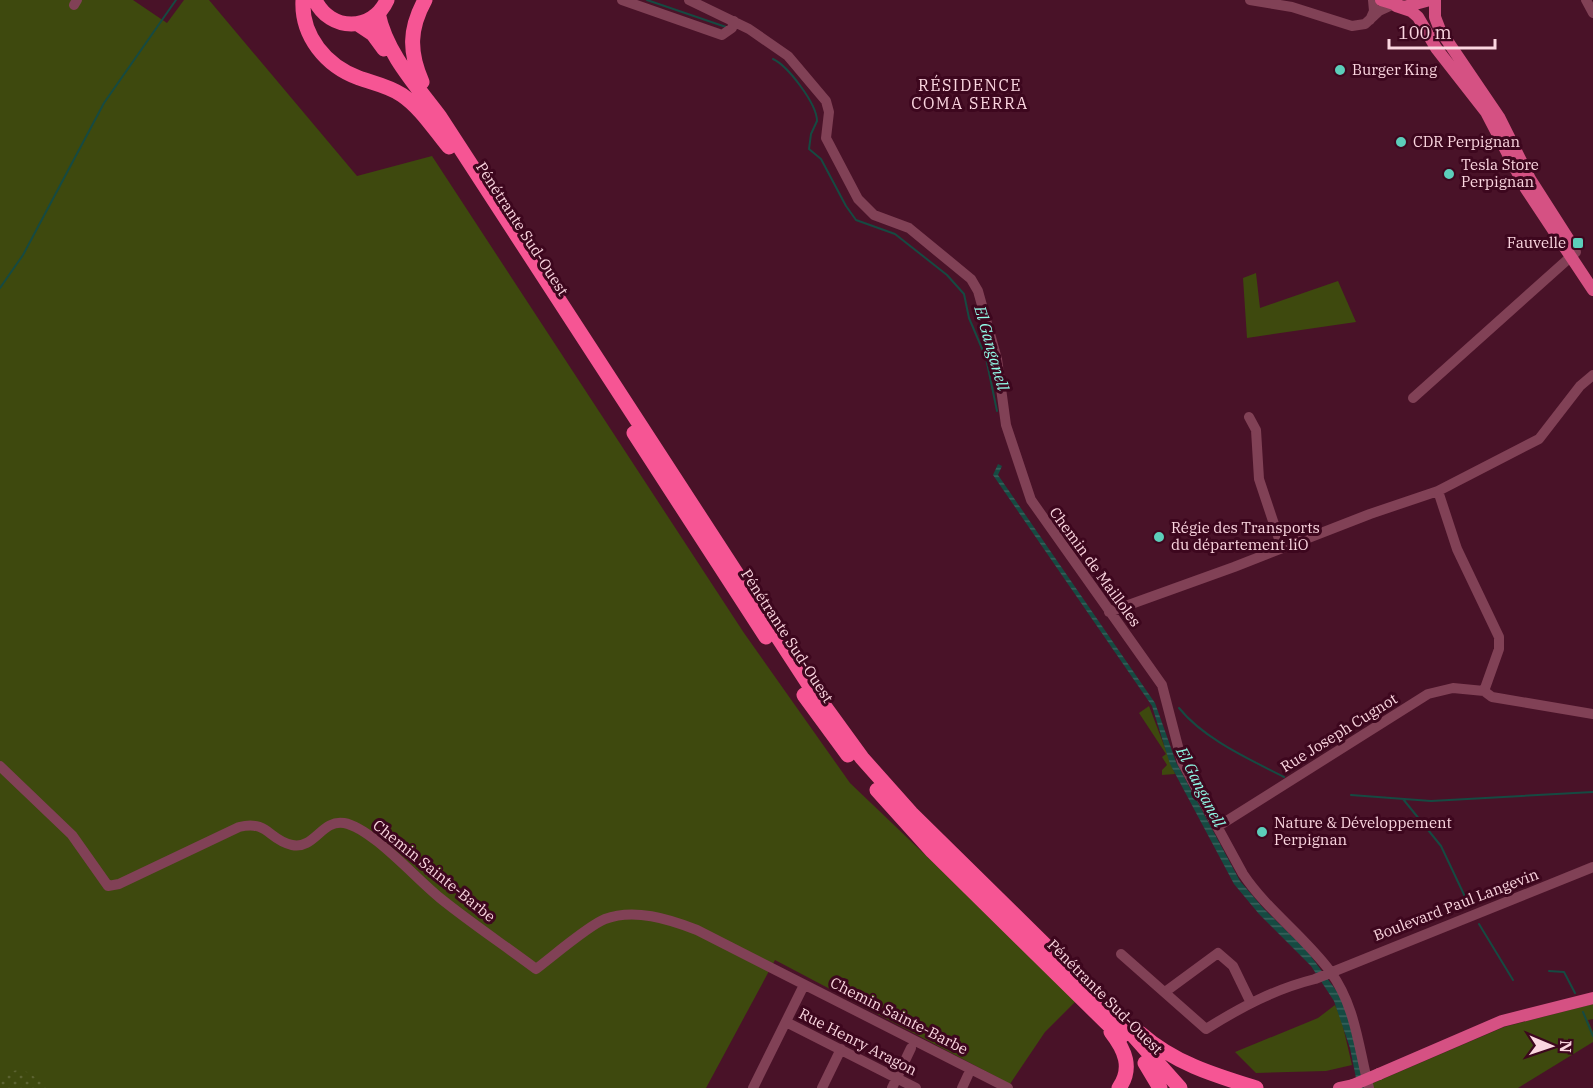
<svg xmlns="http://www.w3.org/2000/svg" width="1593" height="1088" font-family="'IBM Plex Serif',serif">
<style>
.grass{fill:#3e490e}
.park{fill:url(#park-dots)}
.water{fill:url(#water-rules)}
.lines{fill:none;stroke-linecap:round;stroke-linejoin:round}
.stream{stroke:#164a42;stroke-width:2}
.minor{stroke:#814156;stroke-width:10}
.major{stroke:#d55183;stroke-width:12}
.highway{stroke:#f65594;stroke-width:15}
.major-bridge{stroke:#d55183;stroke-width:12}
.poi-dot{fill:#5cceba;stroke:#3d071e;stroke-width:2}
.labels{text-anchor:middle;stroke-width:6;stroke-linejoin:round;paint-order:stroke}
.poi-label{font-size:15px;fill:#fbd6e0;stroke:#3d071e;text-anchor:start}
.street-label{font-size:15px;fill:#fbd6e0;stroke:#3d071e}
.neighbourhood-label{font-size:16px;letter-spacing:1.5px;fill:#fbd6e0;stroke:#3d071e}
.water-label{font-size:16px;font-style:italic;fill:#90fae6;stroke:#3d071e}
</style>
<defs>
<pattern id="park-dots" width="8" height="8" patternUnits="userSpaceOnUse" patternTransform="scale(1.5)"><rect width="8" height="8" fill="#3e490e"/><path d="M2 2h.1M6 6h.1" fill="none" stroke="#5b6231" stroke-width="1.8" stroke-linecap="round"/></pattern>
<pattern id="water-rules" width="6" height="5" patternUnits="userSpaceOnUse" patternTransform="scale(1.5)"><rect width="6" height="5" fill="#164a42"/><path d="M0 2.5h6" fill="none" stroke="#39635d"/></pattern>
</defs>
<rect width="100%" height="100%" fill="#491228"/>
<path class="grass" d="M0,0H133L167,23L184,0H209L357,176L432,156L744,633L850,783L1077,1000L1045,1032L1010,1084L775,960L706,1088H0Z
M1256,273L1260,308L1338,281L1356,322L1247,338L1243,278Z
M1149,706L1175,774L1162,775V770L1167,765L1162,757L1166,754L1139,713Z
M1593,1004V1019L1588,1020L1593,1032V1042L1518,1088H1373L1371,1084L1504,1027Z
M1335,1005L1341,1018L1352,1065L1326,1071L1256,1073L1235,1052L1318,1018Z"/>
<path class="park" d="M22,1069L52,1088H0V1074Z"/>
<path class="water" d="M998,464L1002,466L998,475L1155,703L1176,762L1240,881L1264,909L1307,951L1341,997L1348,1015L1366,1088H1358L1350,1048L1334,1001L1311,966L1259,914L1234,884L1170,764L1152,706L993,475Z"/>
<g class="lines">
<path class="stream" d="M647,0L726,27
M773,59C788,66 817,104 817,121L811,134L809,149L821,159L846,206L856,220L895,234L947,275L964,294L969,318L986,358L997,411
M0,288L23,255L104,103L176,0
M1179,708C1204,739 1249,759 1284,777
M1351,795L1431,801L1593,792
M1403,799L1441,846L1468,903
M1479,924L1513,980
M1549,971L1564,972L1575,993
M1583,1012L1593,1036"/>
<path class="minor" d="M622,0L722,35L732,28L734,21
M689,0L749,29L788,56L826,101L829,112L826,138L858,199L874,215L909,228L971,279L978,291L997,359L1006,425L1031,500L1162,685L1182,762L1243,874C1267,910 1304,936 1330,971C1356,1007 1358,1046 1369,1088
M1250,0L1292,7L1352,26L1365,24L1379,11L1392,5
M1586,0L1593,13
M74,5L77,0
M1370,20L1374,11L1373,0
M1413,398L1576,252
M1249,417L1256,430L1259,479L1282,548
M1438,491L1457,549L1499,637V649L1484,691
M1109,612L1234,567L1370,514L1438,491L1539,439L1580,386L1593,375
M1484,691L1492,697L1593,714
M0,766L72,835L108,886L119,884L239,827C269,820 268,840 292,845C314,850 322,819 344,823C372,828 416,879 440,898C471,923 504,945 536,969C552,957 589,925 605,919C634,908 669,919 697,930L1008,1088
M1217,827L1428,694L1453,688L1484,691
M1121,954L1206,1029C1241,1007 1275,989 1315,979L1593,867
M1165,992L1218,953L1233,966L1251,1003
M786,1022L916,1088
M753,1088L804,985
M822,1088L841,1049
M892,1088L911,1048
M962,1088L968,1075"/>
<path class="major" d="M1381,0L1404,7L1430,0
M1435,0V17L1440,30L1499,117L1530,179L1569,240
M1396,6L1411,11L1418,17L1436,48L1486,112L1526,189L1593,290
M1379,1074L1502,1021L1593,998
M1339,1088L1353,1085"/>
<path class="highway" d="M303,0C301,36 326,66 359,78C373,83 389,86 402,95C421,108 434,129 449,147
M315,0C330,32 373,32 387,0
M378,13C386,53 416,85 440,117L809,685L862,758L911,813L1107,1006L1180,1088
M358,24L373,34L384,49
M422,82C409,52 409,29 425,0
M634,433L766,637
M804,695L848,755
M877,790L932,851L1121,1037
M1111,1032C1125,1050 1133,1068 1119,1088
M1140,1033C1174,1063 1214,1075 1256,1088
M1145,1063L1160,1088"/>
<path class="major-bridge" d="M1353,1085L1379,1074"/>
</g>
<g class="poi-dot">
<circle cx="1340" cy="70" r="6"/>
<circle cx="1401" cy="142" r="6"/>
<circle cx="1449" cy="174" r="6"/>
<rect x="1572" y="237" width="12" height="12" rx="3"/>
<circle cx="1159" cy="537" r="6"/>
<circle cx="1262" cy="832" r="6"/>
</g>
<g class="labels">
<g class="poi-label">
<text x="1352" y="75">Burger King</text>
<text x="1413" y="147">CDR Perpignan</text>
<text x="1461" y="170">Tesla Store<tspan x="1461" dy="17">Perpignan</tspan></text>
<text x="1566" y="248" text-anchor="end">Fauvelle</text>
<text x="1171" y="533">Régie des Transports<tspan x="1171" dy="17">du département liO</tspan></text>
<text x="1274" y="828">Nature &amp; Développement<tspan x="1274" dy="17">Perpignan</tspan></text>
</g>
<g class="street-label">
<text transform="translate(522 229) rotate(57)" y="5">Pénétrante Sud-Ouest</text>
<text transform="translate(1095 567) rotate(54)" y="5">Chemin de Mailloles</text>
<text transform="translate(787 636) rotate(57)" y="5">Pénétrante Sud-Ouest</text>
<text transform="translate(1339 733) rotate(-32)" y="5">Rue Joseph Cugnot</text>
<text transform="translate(434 871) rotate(39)" y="5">Chemin Sainte-Barbe</text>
<text transform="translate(1456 905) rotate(-21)" y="5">Boulevard Paul Langevin</text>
<text transform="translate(1105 997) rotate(45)" y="5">Pénétrante Sud-Ouest</text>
<text transform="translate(899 1016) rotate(27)" y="5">Chemin Sainte-Barbe</text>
<text transform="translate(858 1042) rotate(27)" y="5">Rue Henry Aragon</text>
</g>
<g class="neighbourhood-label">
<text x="970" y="91">RÉSIDENCE<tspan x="970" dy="18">COMA SERRA</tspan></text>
</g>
<g class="water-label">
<text transform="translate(992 348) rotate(74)" y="6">El Ganganell</text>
<text transform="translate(1201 787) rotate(63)" y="6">El Ganganell</text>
</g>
</g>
<g transform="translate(1551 1046) rotate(92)" stroke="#3d071e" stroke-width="4.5" paint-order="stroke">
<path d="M0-4.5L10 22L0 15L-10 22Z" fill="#fbd6e0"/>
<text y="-9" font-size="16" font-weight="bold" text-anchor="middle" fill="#fbd6e0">N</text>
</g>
<path d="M1389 39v9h106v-9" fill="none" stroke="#fbd6e0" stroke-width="3"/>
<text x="1398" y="39" font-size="18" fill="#fbd6e0" stroke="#3d071e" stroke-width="4.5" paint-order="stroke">100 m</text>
</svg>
